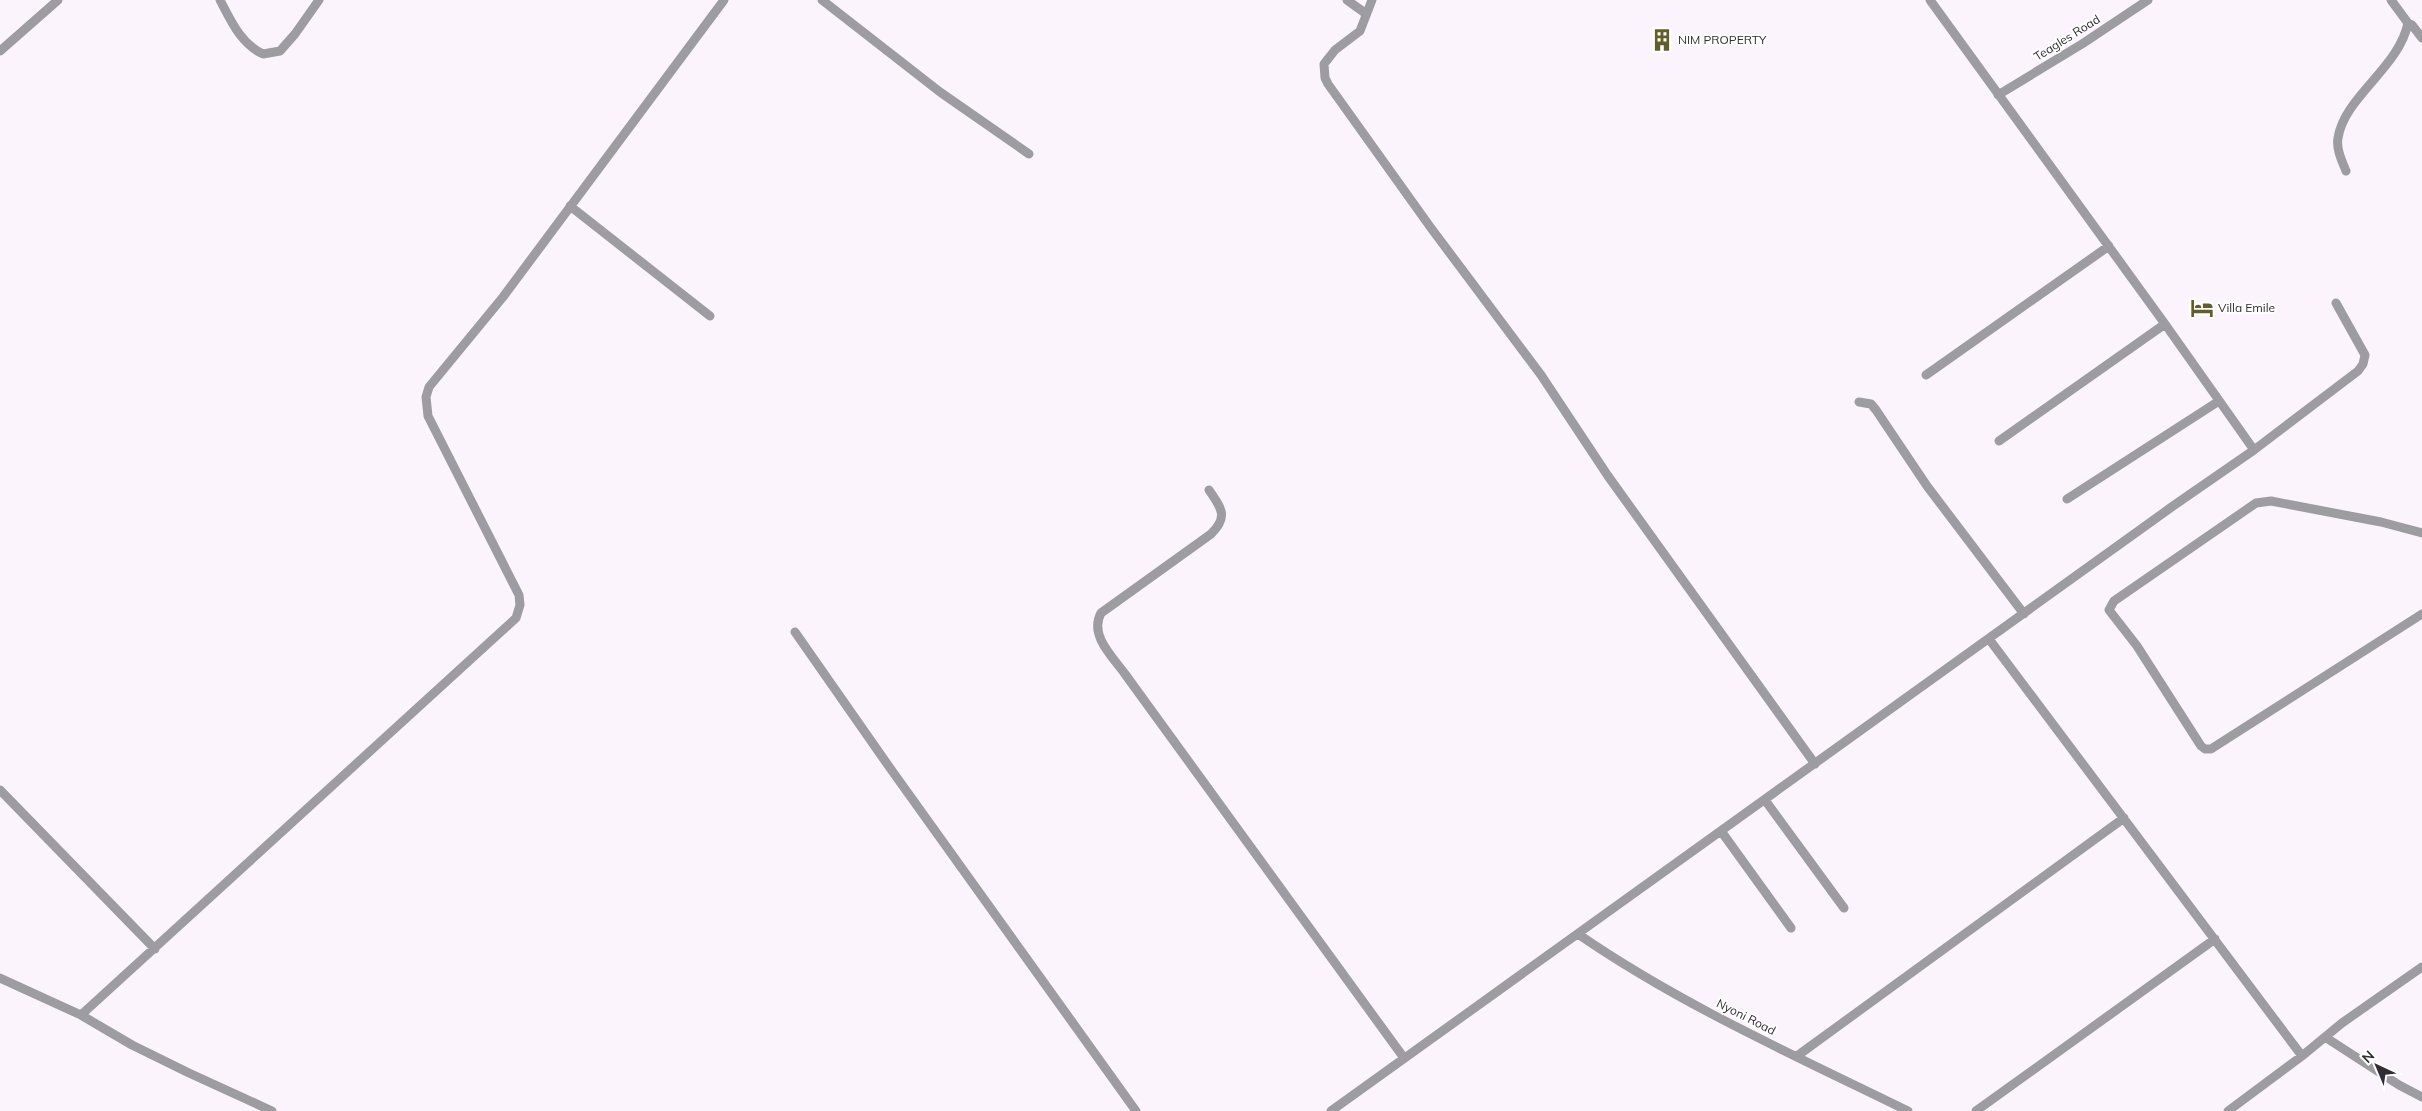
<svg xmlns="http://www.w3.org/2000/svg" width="2422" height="1111" font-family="Mulish,sans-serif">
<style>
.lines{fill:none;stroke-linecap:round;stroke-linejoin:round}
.minor{stroke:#9d9da1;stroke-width:9}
.labels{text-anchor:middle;stroke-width:4;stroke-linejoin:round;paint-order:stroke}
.street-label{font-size:12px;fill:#312e31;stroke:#fff}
.poi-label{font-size:12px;fill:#312e31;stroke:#fff;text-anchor:start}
</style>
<rect width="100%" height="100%" fill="#fbf4fd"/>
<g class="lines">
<path class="minor" d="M220,0C231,21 241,44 263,54L280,51L295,34L319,0
M822,0L940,92L1029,154
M1347,0L1365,13
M1372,0L1360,31L1335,50L1324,64L1325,78L1328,84L1431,228L1541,375L1608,476L1815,764
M2391,0L2408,23L2412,25L2422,38
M0,51L58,0
M1998,95L2082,44L2148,0
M2346,171C2342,161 2336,149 2338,138C2344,97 2399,68 2408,23
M570,206L710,316
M1926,375L2109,246
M1859,402L1871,404L1876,410L1927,486L2024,614
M1999,441L2165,324
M2254,450L2358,371L2363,364L2365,355L2336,303
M1209,490C1221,508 1229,516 1211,534L1101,613C1089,635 1112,656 1125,674L1404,1058
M2067,499L2219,401
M2422,533L2381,522L2271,501L2256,503L2114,601L2109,610L2137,646L2201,746L2205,749H2211L2422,614
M795,632L890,768L1136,1111
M1989,639L2302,1056L2342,1023L2422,967
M0,790L155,949
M1765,800L1844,908
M1721,831L1791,928
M1578,934C1681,1005 1796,1056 1908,1111
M0,978L81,1015L132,1045L189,1073L272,1111
M81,1015L516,618L520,605L519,595L428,416L426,397L429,387L503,297L724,0
M2325,1037L2399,1085L2422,1097
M1797,1056L2124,818
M1331,1111L2173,506L2254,450L2165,324L1930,0
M1976,1111L2215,939
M2228,1111L2302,1056"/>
</g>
<defs>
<symbol id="building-bare" viewBox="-9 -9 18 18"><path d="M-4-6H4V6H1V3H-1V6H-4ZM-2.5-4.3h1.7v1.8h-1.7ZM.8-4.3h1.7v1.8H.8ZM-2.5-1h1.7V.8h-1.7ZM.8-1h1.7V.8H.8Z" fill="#615e2b" stroke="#fff" stroke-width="2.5" paint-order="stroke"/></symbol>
<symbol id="hotel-bare" viewBox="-9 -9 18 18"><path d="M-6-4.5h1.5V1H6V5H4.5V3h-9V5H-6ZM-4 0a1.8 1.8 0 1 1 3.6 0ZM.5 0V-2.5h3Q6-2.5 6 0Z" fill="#615e2b" stroke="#fff" stroke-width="2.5" paint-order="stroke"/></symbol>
</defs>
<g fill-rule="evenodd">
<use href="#building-bare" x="1646" y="24" width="32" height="32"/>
<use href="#hotel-bare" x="2186" y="292" width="32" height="32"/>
</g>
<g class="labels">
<g class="street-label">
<text transform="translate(2067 38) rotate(-32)" y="4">Teagles Road</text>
<text transform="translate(1746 1017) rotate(27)" y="4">Nyoni Road</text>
</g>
<g class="poi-label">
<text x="1678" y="44">NIM PROPERTY</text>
<text x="2218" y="312">Villa Emile</text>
</g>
</g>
<g transform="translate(2377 1066) rotate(316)" stroke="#ffffff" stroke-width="4" paint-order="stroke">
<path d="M0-4L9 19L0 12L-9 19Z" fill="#312e31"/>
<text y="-8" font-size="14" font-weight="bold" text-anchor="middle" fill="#312e31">N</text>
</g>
</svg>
